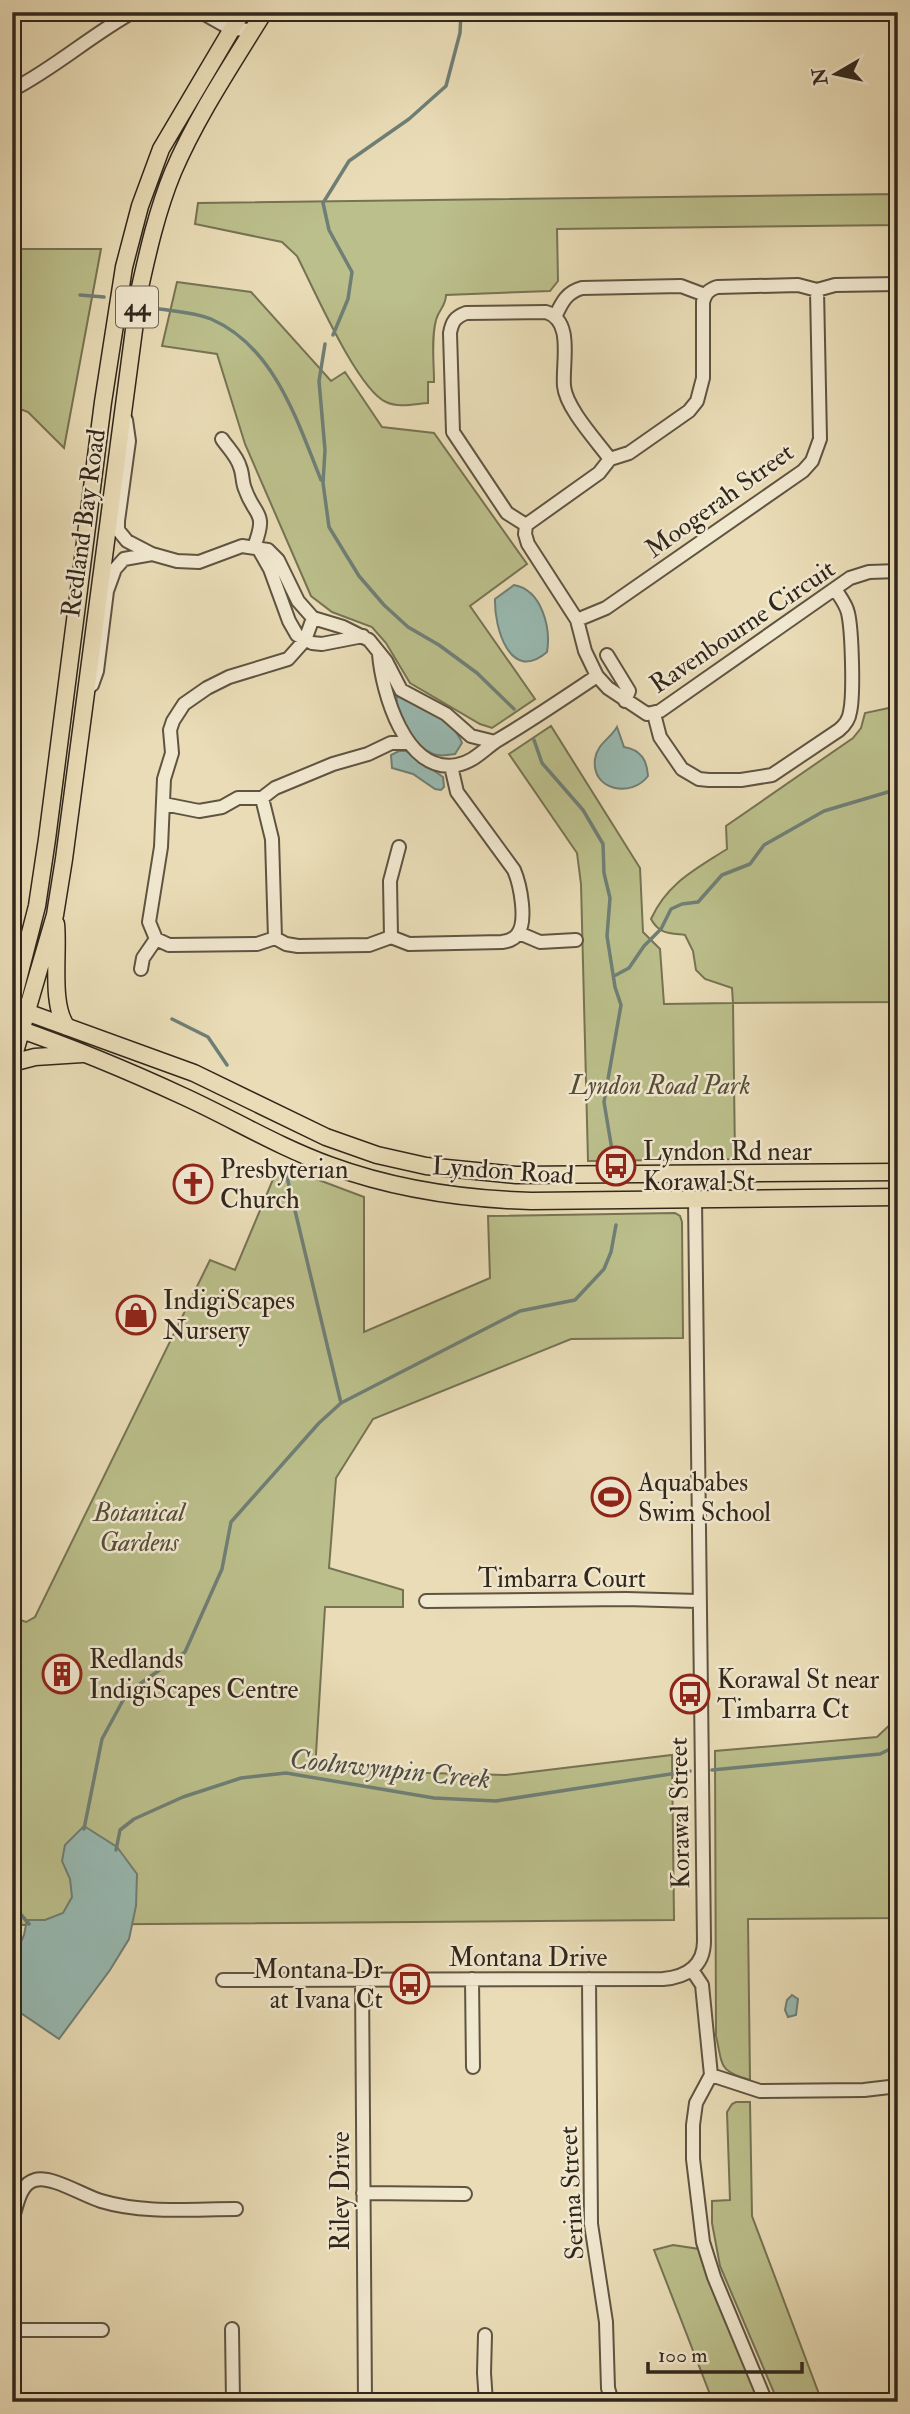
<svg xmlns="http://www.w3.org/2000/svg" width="910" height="2414" font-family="'IM FELL Double Pica',serif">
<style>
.green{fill:#bbbf8b;stroke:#767354;stroke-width:2}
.water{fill:#98bab2;stroke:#6f7f76;stroke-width:2}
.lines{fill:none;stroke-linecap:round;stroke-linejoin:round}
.stream{stroke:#6f7f76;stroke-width:3.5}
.minor-casing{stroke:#5f5442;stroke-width:16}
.major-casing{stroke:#31271c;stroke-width:19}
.minor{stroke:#f1e8d0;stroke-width:12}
.major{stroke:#e9dcb6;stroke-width:16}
.labels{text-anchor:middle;stroke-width:5;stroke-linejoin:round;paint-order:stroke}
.shield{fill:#f1e8d0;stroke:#6b6152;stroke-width:2}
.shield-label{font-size:24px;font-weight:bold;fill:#31271c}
.street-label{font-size:26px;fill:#31271c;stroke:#f1e8d0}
.park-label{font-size:26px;font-style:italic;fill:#544d38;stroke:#f1e8d0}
.poi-label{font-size:26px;fill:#31271c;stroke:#f1e8d0;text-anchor:start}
.water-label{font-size:28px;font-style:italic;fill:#4b4c42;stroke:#f1e8d0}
</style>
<rect width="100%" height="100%" fill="#e9dcb6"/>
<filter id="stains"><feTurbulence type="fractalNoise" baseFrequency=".00286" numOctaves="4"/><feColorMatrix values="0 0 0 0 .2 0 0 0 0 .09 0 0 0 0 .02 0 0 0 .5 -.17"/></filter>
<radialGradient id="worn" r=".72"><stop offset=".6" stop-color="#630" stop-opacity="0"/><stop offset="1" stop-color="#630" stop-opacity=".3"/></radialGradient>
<path class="green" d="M898,194V225L557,229L558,281L550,291L446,295C446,306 439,309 436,320C431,339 434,362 434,382H428V403C414,404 399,408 386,402C357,389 313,287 297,256L282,242L195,224L198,203Z
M12,249H101L64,448L28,412L12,406Z
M177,282L251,292L331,381L345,372L382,427L434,433L527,564L470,606L535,699L492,728L480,724L410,683L386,643L372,627L332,612L311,596L245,444L217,354L162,346Z
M898,706V1002L733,1003L735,1159L588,1161L581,884L577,853L509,754L551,726L640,868L643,932L660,949L664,1004L733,1003L732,988L705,979L696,970L693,951L685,935C669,933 659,934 651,919C667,883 696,869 727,849L726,826L853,738L861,728L865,713Z
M279,1165L364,1197V1332L490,1278L488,1216L675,1213L680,1216L682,1222L683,1338L571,1339L373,1419L336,1478L329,1568L403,1590V1607H325L315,1770L505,1775L672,1755L674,1920L12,1925V1617L26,1622L35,1617L210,1260L235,1270Z
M898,1717V1918L748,1919L750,2080C718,2071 723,2066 716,2036L715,1751L877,1737Z
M736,2102H750L752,2216L822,2402H778L720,2266L712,2223V2201L730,2200L727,2112L732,2104Z
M673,2245L699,2249L761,2402H713L654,2250Z"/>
<path class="water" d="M514,585C542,590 551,628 547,652C510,684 494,627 495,599Z
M397,696C420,705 453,719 462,743L455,754C449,755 440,757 433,754C413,746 394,717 397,696Z
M617,727L624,747C641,750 647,760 648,776C632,798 591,791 595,759C597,744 610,739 617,727Z
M399,751H406L443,777L444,787L441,790L435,789L413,774L392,768L391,755Z
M84,1826L117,1847L137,1874L136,1906L129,1939L110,1970L59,2039L12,2007V1962L24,1935L27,1920H45L63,1913L72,1897L70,1879L62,1861L65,1845Z
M792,1995L798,1999L796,2015L788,2017L785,2010L787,2000Z"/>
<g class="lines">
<path class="stream" d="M80,295L104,297
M153,308C171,311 194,312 211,319C275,347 297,421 321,480
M333,335L348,299L352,272L329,230L323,203L349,161L409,119L446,86L460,33L461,12
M325,344L319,381L325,450L323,483L329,527L359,576L384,605L408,627L439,645L477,673L514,709
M534,740L542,763L583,810L603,844L604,873L610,898L607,936L615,987L621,1005L604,1102L613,1156
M614,976L629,968L644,946L661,929L671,909L682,904L698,902L722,875L750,864L764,845L824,811L898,789
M172,1019L208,1037L227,1065
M287,1177L341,1403
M712,1770L880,1754L898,1745
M84,1829L102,1739L127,1693L185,1652L222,1569L231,1522L319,1423L341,1403L520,1311L575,1300L604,1269L611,1252L616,1225
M116,1850L120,1830L134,1819L183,1797L241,1778L286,1773L434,1798L496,1801L690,1771
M12,1904L29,1924"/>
<defs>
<path id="minor" d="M201,12L231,29L253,30
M12,90C55,68 91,35 133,12
M898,284L835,285L817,290L798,285L717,287C708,290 705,294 703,302V378L697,401L689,411L629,453L610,459L599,473L526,525L525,534L528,544L577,620L585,651L597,676L608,688L647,714L660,711L850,578L869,572L898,571
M556,315C562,302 567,292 582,288L681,286L705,295
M126,420L129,441L118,521V530L127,541L152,554L177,561L199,562L242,546L268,550L278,560L298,601L313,618L343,627L369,640L386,661L401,690L446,714L471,736L495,742
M222,439C228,448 237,456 240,467C243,474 242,482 245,489C255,518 268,510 254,547
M526,525L507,513L453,432L450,333C452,322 455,317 466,313L546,312C574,321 562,362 564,386C566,408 596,440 610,459
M258,548L270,569L289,621L297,635L312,643L322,644L363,636
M313,618L305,640L288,659L229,677L207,688L184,704L173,721L170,730L172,753L164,779L161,847L149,922L156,939L169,945L257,944L275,938L272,839L262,798L275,788L333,764L368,754L391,743H409
M577,620L606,608L803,471L812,461L820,439L817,290
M379,654C382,691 405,775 457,765C474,762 484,749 498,740C532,720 564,698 597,676
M607,655L629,691L625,701
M92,685L97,671L107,591L115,569L124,559L152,554
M654,714L660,737L682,769L699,779L709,780H741L772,775L839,730C845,725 849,720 850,712C854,695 852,630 848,613C846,604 840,597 835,589
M164,804L199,811L222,807L238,798H262
M399,847L390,881L391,937L409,944L502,942C508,941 513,940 517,935C528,922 520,884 514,870L457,792L451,766
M519,933L540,942L576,940
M275,938L286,944L298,946L369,945L391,937
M141,969L143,958L156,939
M426,1601L626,1599L698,1601
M692,1970L702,1985L711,2075L696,2103L693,2125V2159L703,2242L714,2277L766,2402
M362,1979L365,2402
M472,1979L473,2067
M589,1979L591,2224L606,2322L608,2388L612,2402
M223,1980L663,1979C686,1977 704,1967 704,1941L695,1199
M711,2075L760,2091L864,2090L898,2086
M363,2193L465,2194
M12,2220C17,2207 19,2184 35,2180C51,2175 84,2196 101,2201C144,2214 192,2209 236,2209
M232,2329L233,2402
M12,2330H102
M485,2335L484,2373L486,2402
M613,2400H655"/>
<path id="major" d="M56,924C59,953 50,1005 67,1027
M12,1003L37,906L47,839L103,402L124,267L140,206L161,149L242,12
M18,1009L194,1073L326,1137L377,1155L426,1166L516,1175L898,1172
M13,1027C71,1047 129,1071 185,1097C233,1119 279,1147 329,1165C394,1189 462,1199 531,1201L898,1197
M12,1062L55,915L64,859L139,292C148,251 157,211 173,172C197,116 232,64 264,12
M12,1063L35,1057L82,1054"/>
</defs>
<use href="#minor" class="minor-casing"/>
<use href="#major" class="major-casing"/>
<use href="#minor" class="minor"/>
<use href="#major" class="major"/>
</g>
<defs>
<symbol id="bus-ring" viewBox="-11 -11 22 22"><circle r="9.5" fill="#f1e8d0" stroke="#8f2418" stroke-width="1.5"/><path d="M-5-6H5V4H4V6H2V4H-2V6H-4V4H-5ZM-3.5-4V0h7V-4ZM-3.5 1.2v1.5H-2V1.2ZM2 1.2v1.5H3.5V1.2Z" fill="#8f2418"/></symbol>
<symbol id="church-ring" viewBox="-11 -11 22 22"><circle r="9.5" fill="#f1e8d0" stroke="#8f2418" stroke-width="1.5"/><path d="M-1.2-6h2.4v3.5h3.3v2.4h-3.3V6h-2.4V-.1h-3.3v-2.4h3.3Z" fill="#8f2418"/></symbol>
<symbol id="shop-ring" viewBox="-11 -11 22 22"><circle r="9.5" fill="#f1e8d0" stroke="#8f2418" stroke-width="1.5"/><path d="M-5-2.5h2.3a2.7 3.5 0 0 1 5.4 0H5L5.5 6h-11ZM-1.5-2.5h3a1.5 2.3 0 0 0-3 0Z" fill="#8f2418"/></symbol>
<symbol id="stadium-ring" viewBox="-11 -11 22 22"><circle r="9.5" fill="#f1e8d0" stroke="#8f2418" stroke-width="1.5"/><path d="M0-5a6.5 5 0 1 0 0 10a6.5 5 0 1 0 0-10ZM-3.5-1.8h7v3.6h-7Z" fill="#8f2418"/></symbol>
<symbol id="building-ring" viewBox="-11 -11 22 22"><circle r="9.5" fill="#f1e8d0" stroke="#8f2418" stroke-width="1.5"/><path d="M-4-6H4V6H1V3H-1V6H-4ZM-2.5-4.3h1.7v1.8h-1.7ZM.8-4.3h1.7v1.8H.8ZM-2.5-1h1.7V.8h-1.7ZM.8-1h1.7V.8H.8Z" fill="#8f2418"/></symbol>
</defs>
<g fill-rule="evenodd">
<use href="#bus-ring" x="594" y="1144" width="44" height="44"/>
<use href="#church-ring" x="171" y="1162" width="44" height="44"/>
<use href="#shop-ring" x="114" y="1293" width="44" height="44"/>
<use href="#stadium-ring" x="589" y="1475" width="44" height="44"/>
<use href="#building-ring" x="40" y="1652" width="44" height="44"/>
<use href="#bus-ring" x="668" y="1672" width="44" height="44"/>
<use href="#bus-ring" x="388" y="1962" width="44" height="44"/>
</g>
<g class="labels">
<rect class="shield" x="116" y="286.5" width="42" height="41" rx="5"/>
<g class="shield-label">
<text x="137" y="315">44</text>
</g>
<g class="street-label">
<text transform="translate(719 500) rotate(-36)" y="9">Moogerah Street</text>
<text transform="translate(83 523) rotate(-82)" y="9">Redland Bay Road</text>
<text transform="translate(742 626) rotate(-34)" y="9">Ravenbourne Circuit</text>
<text transform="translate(503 1170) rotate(4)" y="9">Lyndon Road</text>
<text x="562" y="1587">Timbarra Court</text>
<text transform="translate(679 1813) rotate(-91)" y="9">Korawal Street</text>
<text x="528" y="1966">Montana Drive</text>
<text transform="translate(340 2191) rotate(-90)" y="9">Riley Drive</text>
<text transform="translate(571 2193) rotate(-93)" y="9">Serina Street</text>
</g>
<g class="park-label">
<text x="660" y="1094">Lyndon Road Park</text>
<text x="139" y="1521">Botanical<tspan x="139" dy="30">Gardens</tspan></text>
</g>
<g class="poi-label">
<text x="643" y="1160">Lyndon Rd near<tspan x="643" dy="30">Korawal St</tspan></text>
<text x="220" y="1178">Presbyterian<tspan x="220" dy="30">Church</tspan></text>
<text x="163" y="1309">IndigiScapes<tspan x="163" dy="30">Nursery</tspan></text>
<text x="638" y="1491">Aquababes<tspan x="638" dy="30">Swim School</tspan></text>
<text x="89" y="1668">Redlands<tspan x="89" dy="30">IndigiScapes Centre</tspan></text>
<text x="717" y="1688">Korawal St near<tspan x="717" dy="30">Timbarra Ct</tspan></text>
<text x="383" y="1978" text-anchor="end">Montana Dr<tspan x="383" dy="30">at Ivana Ct</tspan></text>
</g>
<g class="water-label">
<text transform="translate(390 1768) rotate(6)" y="10">Coolnwynpin Creek</text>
</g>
</g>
<rect width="910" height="2414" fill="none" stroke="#e9dcb6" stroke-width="42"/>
<rect x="14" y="14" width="882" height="2386" fill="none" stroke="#31271c" stroke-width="3.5"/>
<rect x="21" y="21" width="868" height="2372" fill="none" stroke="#31271c" stroke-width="2"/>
<g transform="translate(836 74) rotate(261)" stroke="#f1e8d0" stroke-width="5" paint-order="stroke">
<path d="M0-5L12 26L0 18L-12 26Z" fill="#31271c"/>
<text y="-10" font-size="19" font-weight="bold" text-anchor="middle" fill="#31271c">N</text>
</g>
<path d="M648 2362v10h154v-10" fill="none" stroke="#31271c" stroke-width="3.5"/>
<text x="658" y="2362" font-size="21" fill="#31271c" stroke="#f1e8d0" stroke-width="5" paint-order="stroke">100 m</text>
<rect width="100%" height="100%" filter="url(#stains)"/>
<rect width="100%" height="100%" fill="url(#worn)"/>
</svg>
